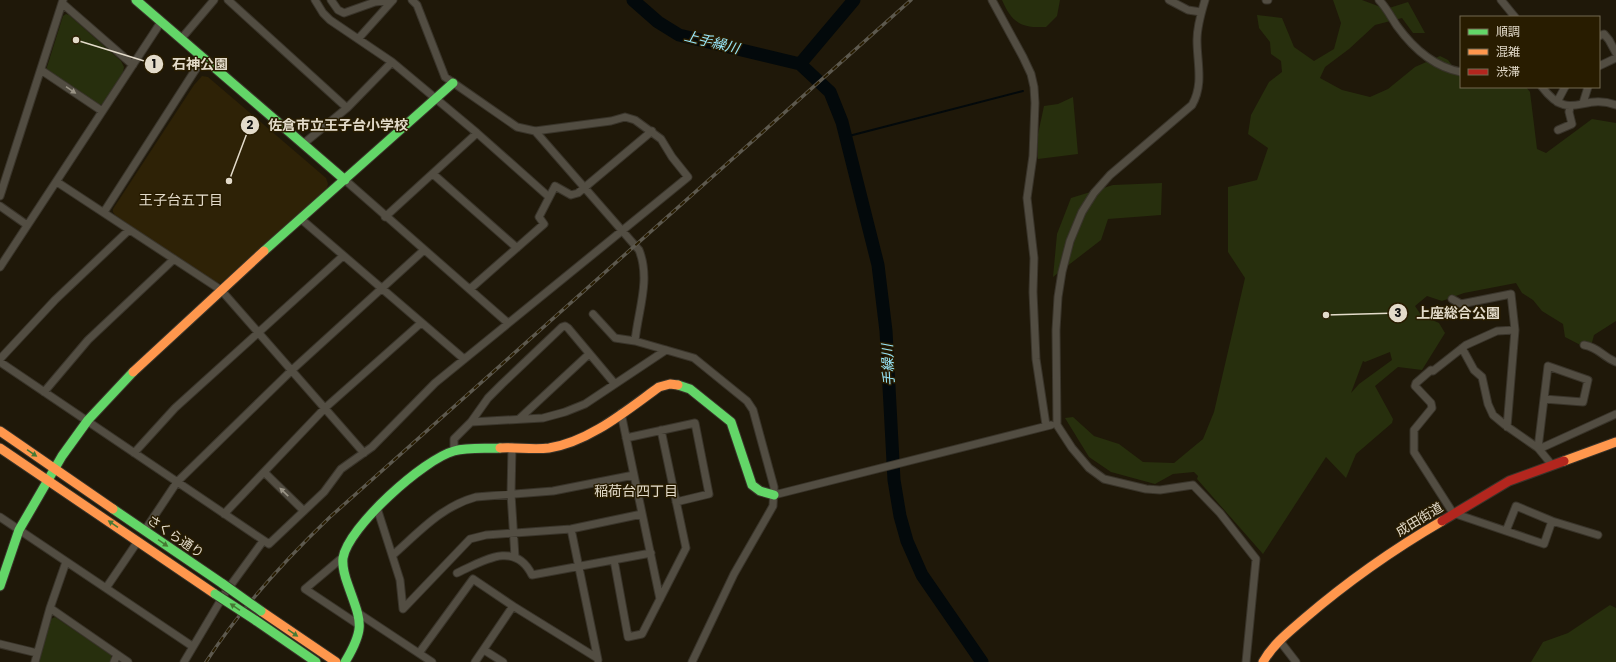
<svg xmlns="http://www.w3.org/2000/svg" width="1616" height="662" font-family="Poppins,'Noto Sans JP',sans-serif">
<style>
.built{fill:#2e2206}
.green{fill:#272f0d;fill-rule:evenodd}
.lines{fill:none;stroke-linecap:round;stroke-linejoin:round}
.stream{stroke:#03090b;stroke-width:2}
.river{stroke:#03090b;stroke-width:13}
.street-casing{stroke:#39342a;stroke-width:9}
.fast-casing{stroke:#39342a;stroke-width:11}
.slow-casing{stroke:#39342a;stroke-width:11}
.jam-casing{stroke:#39342a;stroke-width:11}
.street{stroke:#524d42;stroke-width:7}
.fast{stroke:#63d668;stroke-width:9}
.slow{stroke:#ff974d;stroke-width:9}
.jam{stroke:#b3261e;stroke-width:9}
.rail-casing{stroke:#5d594e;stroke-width:3.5}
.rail{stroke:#281c00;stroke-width:2;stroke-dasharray:6;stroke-linecap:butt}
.fast-bridge-casing{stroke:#39342a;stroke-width:11;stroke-linecap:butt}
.fast-bridge{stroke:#63d668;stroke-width:9}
.oneway{fill:#9a9486}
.oneway2{fill:#467934}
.labels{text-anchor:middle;stroke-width:3;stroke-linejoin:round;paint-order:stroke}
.street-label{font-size:13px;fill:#e3dbca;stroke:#281c00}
.water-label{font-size:14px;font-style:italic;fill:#99e8fb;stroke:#281c00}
.neighbourhood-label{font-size:14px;fill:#e3dbca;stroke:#281c00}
.leader{fill:none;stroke:#e3dbca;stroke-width:1.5}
.callout-dot{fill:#e3dbca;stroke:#281c00;stroke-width:1.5}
.mark-label{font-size:12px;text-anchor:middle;font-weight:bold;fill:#111}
.callout-label{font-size:14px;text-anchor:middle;font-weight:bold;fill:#e3dbca;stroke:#281c00;stroke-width:3;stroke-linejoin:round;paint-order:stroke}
</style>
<rect width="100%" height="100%" fill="#1f1809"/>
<path class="built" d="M202,76L208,77L326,178L328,184L327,188L221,283L211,282L115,215L113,212V209L194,85Z"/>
<path class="green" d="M1002,0H1060L1057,16L1046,27C1021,28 1012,23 1002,0Z
M1333,0H1362L1386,9L1408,2L1425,33H1413L1402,18L1375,25L1349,49L1325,67L1320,78L1342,90L1370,97L1388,89L1415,67L1440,56L1448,60L1457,72L1461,73V87H1526L1530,92L1537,149L1546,153L1592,119L1616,123V321L1594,335L1590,350L1565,337L1563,324L1542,311L1533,300L1522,293L1516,283L1464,293L1442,301L1427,296L1415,306L1421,315L1439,323L1445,333L1422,370L1398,367L1375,386L1393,419L1392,423L1356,454L1346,478L1326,457L1263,554L1197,479L1198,476L1194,472L1173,474L1155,484L1111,472L1089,457L1065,418L1073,417L1094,436L1119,444L1143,462L1174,463L1203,439L1214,412L1245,278L1228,252V187L1257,180L1268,148L1248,134L1251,115L1269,82L1282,72L1281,61L1271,54L1270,42L1259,28L1257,15L1282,18L1294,47L1314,61L1334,49L1341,23ZM1390,352L1392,360L1359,384L1351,393L1363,361L1365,362Z
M66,14L69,15L121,61L124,67L123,72L103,104L98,105L46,70L63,16Z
M1073,97L1078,154L1038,159V134L1044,106L1058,104Z
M1162,183L1161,215L1108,219L1101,240L1053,277L1057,234L1071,198L1113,185Z
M1610,605L1616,608V662H1531L1543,642L1568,633Z
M55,617L111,655V662H38L51,619Z"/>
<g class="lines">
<path class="stream" d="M845,137L1023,91"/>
<path class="river" d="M633,0L658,22L679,35L800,64
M800,64L830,92L842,122L878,265L886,331L894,480L900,516L907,541L922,575L982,662
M800,64L854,0"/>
<defs>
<path id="street" d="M228,0L347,108
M315,0L323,13L330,20L392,62L477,133L549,197
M331,0L338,10L344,13L375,2L393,0
M992,0L1023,57L1031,74L1034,87L1035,103L1033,156L1027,198L1034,258L1033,292L1036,359L1046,425
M1169,0L1188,10L1201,12
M1205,0C1201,13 1197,27 1197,40C1197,63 1204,84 1192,105L1110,175L1094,193L1082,212L1070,241L1062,272L1058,297L1056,330L1057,425L1072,448L1089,468L1104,479L1146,489L1160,490L1193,485L1220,513L1256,559L1246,662
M1266,0H1268
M1379,0C1386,7 1391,17 1397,26C1413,48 1434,67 1461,72
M1501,0L1515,17
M62,3L133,65
M1599,36L1604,34L1609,40L1616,53
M181,39L214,0
M358,39L393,0
M1599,66L1616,58
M41,70L102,111
M1542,87C1570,124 1582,92 1616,105
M1557,102L1565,87
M1583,103L1588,87
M1558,130L1572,124L1569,112L1570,107
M535,131L639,250C651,280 638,310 635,341
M303,144L347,108L392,62
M433,174L517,248
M345,180L508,323
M57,182L221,290L364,453
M0,196L63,0
M0,206L27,225
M104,212L203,58
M385,217L477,133
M301,219L464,359
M0,267L161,22
M470,289L544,224L539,217L555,186L571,195L578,193L652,131
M1452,299L1461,304L1511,294L1515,330L1507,427
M593,314L615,338L635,341L694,358L747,401L753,410L774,487L773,506L734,574L692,662
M1515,330L1497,331L1466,345L1433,371L1431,370L1416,383L1415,386L1431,403L1432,408L1414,430V452L1453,513L1544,544L1552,521L1598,535
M1584,345C1600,348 1601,356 1616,362
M1462,348L1474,370L1482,377L1488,404L1493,415L1505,425L1538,448L1552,465
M0,359L55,300L129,230
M0,362L269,544L324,492L341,469L372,447L435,383L688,177L672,157L661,139L635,120L625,117L611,121L535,131L517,127L445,77L417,5L412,0
M44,392L88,340L174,259
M621,413L660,599
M519,419L589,354
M471,422L543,418L565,412L585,404L666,350
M626,438L695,423L709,494L676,502
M512,447L511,494L515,557
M1538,448L1548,366L1588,380L1583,402L1544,399
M1539,449L1616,414
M454,451V439L471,422L488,398L502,384L562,327L565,326L568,328L615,384
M134,453L175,408L343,256
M264,472L304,511
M774,495L1051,425
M377,508L400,580L403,609L470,539L486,535L571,529L642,514
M224,514L325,408L421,323
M0,517L192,646
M571,529L598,660
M145,530L177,482L292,370L424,250
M1506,531L1516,506L1552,521
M393,555C419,532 442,506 476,497L553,491L634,475
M343,557L305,589L359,625
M614,560L628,637L642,634L686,548L661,430
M457,573C483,561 515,540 532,575L651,553
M106,588L138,541
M50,608L128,662
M358,613L432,662
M1279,640L1296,662
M0,644L37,653
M484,650L503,662
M419,653L473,579L513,606L597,658
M35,662L50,608L66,562
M114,662L117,655
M184,662L225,593L263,541
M475,662L513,606"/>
<path id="fast" d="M136,0L345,180
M264,251L453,83
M678,385L690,389L731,422L752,485L760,491L774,495
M113,509L223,584
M0,586L19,530L62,456L88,420L133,372
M255,620L316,662
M345,662C366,627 361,622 348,585C345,577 342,567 343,558C348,527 424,459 454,451C468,447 485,449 500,448"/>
<path id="slow" d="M133,372L264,251
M0,431L113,509
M0,448L215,594
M500,448C516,447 533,450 549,448C589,442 627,410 659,387L670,384L678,385
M1564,461L1616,442
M261,611L336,662
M1263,662C1273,644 1289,632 1305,618C1347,582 1394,549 1442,521"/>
<path id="jam" d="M1442,521L1509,481L1564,461"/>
</defs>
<use href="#street" class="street-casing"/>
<use href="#fast" class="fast-casing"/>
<use href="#slow" class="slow-casing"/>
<use href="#jam" class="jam-casing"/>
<use href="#street" class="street"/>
<use href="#fast" class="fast"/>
<use href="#slow" class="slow"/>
<use href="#jam" class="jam"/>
<defs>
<path id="rail" d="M206,662C241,608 284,561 330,517L911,0"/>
</defs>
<use href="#rail" class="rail-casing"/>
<use href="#rail" class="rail"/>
<defs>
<path id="fast-bridge" d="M223,584L261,611
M215,594L255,620"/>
</defs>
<use href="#fast-bridge" class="fast-bridge-casing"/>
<use href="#fast-bridge" class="fast-bridge"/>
</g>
<defs><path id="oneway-solid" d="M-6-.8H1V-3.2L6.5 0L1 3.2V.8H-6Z"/></defs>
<g class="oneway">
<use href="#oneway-solid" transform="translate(71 90) rotate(34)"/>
<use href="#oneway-solid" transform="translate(284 492) rotate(-136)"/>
</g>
<g class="oneway2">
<use href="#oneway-solid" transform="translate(32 453) rotate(34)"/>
<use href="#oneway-solid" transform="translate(113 524) rotate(-146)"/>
<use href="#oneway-solid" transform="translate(163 543) rotate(34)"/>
<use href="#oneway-solid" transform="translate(235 607) rotate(-146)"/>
<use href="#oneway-solid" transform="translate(293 633) rotate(34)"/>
</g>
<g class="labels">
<g class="street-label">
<text transform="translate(1419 519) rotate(-31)" y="5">成田街道</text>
<text transform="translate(176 536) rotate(34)" y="5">さくら通り</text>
</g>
<g class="water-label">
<text transform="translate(712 42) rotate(14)" y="5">上手繰川</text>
<text transform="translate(888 365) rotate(-93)" y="5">手繰川</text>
</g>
<g class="neighbourhood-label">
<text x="181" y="205">王子台五丁目</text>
<text x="636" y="496">稲荷台四丁目</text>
</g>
</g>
<path class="leader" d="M76 40L154 64M229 181L250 125M1326 315L1398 313"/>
<g class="callout-dot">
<circle cx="76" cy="40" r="4"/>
<circle cx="229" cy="181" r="4"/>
<circle cx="1326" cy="315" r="4"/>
<circle cx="154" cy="64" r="10"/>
<circle cx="250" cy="125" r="10"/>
<circle cx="1398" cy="313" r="10"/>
</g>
<g class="mark-label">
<text x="154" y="68">1</text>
<text x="250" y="129">2</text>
<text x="1398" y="317">3</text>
</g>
<g class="callout-label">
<text x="200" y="69">石神公園</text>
<text x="338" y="130">佐倉市立王子台小学校</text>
<text x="1458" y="318">上座総合公園</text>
</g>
<rect x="1460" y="16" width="140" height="72" fill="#281c00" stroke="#736851"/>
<rect x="1468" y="29" width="20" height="6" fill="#63d668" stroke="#736851"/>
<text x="1496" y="36" font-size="12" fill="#e3dbca">順調</text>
<rect x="1468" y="49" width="20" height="6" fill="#ff974d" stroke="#736851"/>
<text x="1496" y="56" font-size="12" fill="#e3dbca">混雑</text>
<rect x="1468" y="69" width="20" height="6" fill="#b3261e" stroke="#736851"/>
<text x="1496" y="76" font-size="12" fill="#e3dbca">渋滞</text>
</svg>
